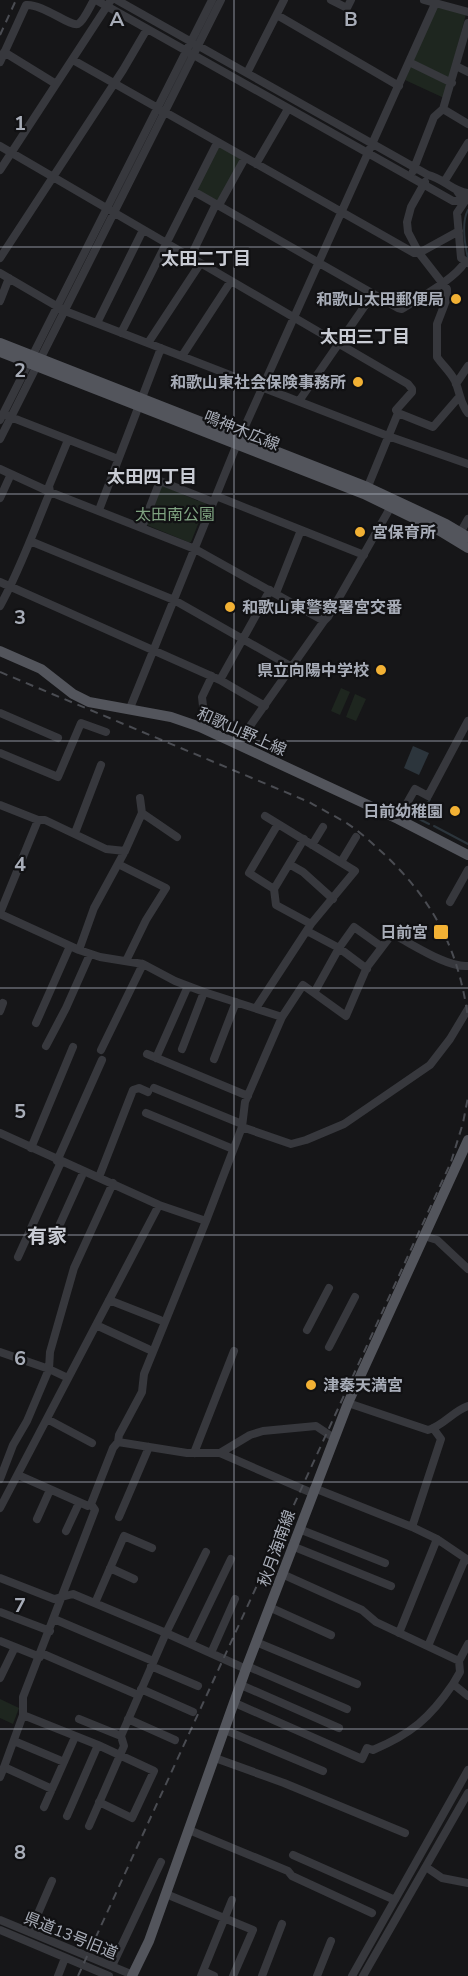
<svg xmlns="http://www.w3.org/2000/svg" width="468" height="1976" font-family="'Nunito Sans','Noto Sans JP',sans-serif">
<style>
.green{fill:#1e261f}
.water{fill:#2c353c}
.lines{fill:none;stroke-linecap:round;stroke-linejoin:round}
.stream{stroke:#2c353c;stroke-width:2}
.minor{stroke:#37383d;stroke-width:8}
.major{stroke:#53555c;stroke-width:10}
.rail{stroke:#4a4c52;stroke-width:2;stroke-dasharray:8 6;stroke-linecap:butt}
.grid{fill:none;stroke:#a8adb8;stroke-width:1.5;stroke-opacity:0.55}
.poi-dot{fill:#f2b134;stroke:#111113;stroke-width:2}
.labels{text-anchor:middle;stroke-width:4.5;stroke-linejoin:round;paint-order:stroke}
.poi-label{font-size:16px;font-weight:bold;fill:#a8adb8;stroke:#111113;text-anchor:end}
.street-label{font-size:16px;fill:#a8adb8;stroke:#111113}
.park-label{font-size:16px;fill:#7fa381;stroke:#111113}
.neighbourhood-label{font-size:18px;font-weight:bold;fill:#c9ccd4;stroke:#111113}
.quarter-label{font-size:20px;font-weight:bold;fill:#c9ccd4;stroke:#111113}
.grid-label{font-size:20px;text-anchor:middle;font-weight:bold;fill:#a8adb8;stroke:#111113;stroke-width:4.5;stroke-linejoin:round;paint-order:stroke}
</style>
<rect width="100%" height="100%" fill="#161618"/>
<path class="green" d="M435,7L466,14L444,98L405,80Z
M218,146L242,159L218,203L196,190Z
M161,485L183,492L182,494L198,501L199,499L205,501L206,504L191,542H188L147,525L146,522Z
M341,688L350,692L340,715L331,711Z
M355,694L366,699L356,721L346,717Z
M0,1699L19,1708L13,1724L0,1718Z"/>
<path class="water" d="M413,746L429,753L419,775L404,768Z"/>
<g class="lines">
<path class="stream" d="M468,258C465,245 461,223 468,210
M429,824L419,819L430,799
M434,826L468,844"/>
<path class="minor" d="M96,0L453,201H464L457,191
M117,0L428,175C443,178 453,192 468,193
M331,0L347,8L351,0
M424,0L468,12
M277,15L399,86
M4,52L56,84
M73,60L414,253H419L459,231
M0,62L26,5C42,3 70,27 78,24C84,21 90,6 94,0
M409,62L452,83
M456,66L468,72
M247,73L284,0
M443,109L468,124
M0,146L408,384L412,389V392L396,410L398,413L366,491
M256,164L288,109
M0,170L111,0
M413,171L434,117L443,109L468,23
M425,182L411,207L407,222L408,232L419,253L447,289V298L437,324V357C443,366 450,371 455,381C460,392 460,404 468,413
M444,182L468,143
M193,191L398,308L402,309C419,298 455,279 465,262
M467,198L457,213L461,258L468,263
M219,205L245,158
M0,258L123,70L147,29
M190,258L216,204
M0,273L65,311L388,436L468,464
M0,301L9,278
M97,323L143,230
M121,333L217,143
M148,343L200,264
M182,356L231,281
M456,384L468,366
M299,401L373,294
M398,413L433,427L459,397
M8,416L118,459
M0,420L212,0
M0,439L221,0
M0,469L50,492L195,549L324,621
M216,496L364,555
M0,498L11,474
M99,510L161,348
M142,527L160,481L213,502
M460,533L468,519
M30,541L174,600L292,667
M0,582L220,680L265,706
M276,593L301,530
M0,606C20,570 34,530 50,492L49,486L68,440
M220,680L270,590
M130,708L237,444L435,4
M0,713L58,738
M200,727L204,715L202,697L212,676
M238,743L324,621L328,617L393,503
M0,753L58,777L81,723L106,732
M0,805L38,820H45L106,849L125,851
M142,813L177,837
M265,816L355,871L311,924
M398,819L415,789L428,796L468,721
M75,833L101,765
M312,845L323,827
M341,862L356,837
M118,864L166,888L146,920L126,961
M289,864L303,872L333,899
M274,889L249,873L278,824
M450,902L468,870
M0,913L38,820
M0,914L79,950L100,957L143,964L175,981L204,992L282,1017
M307,931L339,948L367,969
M79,950L94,908L125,851L142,813L140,798
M314,993L339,948L354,927L382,947
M256,1008L311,924L276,905L274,889L304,839
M0,1011L3,1003
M36,1023L70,946
M46,1046L66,1008L90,954
M182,1049L204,992
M101,1050L143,964
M147,1054L248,1096
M156,1058L188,986
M214,1059L236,1002
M154,1088L242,1124
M146,1113L233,1149
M242,1127L291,1144L306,1140L344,1124L430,1065L450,1039L468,1009
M0,1133L159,1205L206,1221L242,1127L245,1102L282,1017L303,985L346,1016L367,967L392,934C411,943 447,968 468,966
M31,1148L73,1047
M57,1161L102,1060
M99,1177L133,1090L139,1088L148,1092
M60,1224L84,1171
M424,1236L437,1240L468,1269
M18,1257L61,1162
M109,1300L160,1320
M96,1325L148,1349
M307,1330L329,1288
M329,1347L355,1297
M0,1352L49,1369L68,1378
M348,1403L428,1430C443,1426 453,1411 468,1406
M47,1419L92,1443
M118,1442L187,1453H220L250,1435L263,1431L316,1426L334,1438
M194,1453L234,1351
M220,1453L312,1493
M18,1475L88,1506L91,1504L113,1448L118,1442L119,1435L142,1392L144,1374L206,1221
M0,1479L13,1445L27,1421L49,1369L50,1352L74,1268L113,1183
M314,1488L412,1527L437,1539L468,1560
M0,1508L159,1205
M119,1517L149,1447
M37,1519L50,1490
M412,1527L441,1439L433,1428
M299,1529L385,1563
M66,1531L79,1503
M292,1546L391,1586
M110,1568L134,1579
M282,1574L362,1610L376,1622L459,1661
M0,1578L54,1599L73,1594L166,1633L246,1669
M95,1603L124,1536L152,1548
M269,1607L331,1635
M0,1612L50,1631
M54,1619L153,1661
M399,1633L437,1539
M0,1641L40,1657
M256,1642L357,1684
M190,1644L231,1559
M468,1644L459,1661L460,1672L453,1684L468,1696
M428,1646L465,1559
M41,1653L138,1695
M211,1653L235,1599
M151,1666L198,1686
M247,1666L347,1709
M0,1678L15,1647
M241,1685L339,1728
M141,1689L193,1712
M235,1703L362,1759L367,1748L373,1750C411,1734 430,1718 453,1684
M23,1715L98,1745L154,1771L132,1818L99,1802
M79,1719L121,1736
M128,1719L175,1740
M225,1730L323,1771
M14,1741L64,1762
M215,1758L284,1783L405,1833
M4,1767L23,1715V1697L95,1510L91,1504
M0,1777L4,1767L52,1789L75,1737
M44,1807L52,1789
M67,1816L98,1745
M89,1826L124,1746L121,1736L166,1633L206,1552
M189,1830L288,1871L292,1876L372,1913
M293,1855L395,1900
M426,1867L442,1878L468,1883
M166,1894L253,1930L233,1976
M0,1920L133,1975
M0,1930L109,1976
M30,1932L52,1881
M112,1966L161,1862
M203,1971L214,1976
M58,1976L65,1958
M201,1976L232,1900
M262,1976L282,1924
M317,1976L331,1941
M352,1976L468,1770
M363,1976L468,1793"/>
<path class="major" d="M0,343L367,487L446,524L468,537
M0,352L364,494L440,531L468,548
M0,651L41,669L73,694L89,702L171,717L200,727L398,819L468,855
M132,1976L149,1941L247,1666L348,1403L468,1140"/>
<path class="rail" d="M0,35L16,0
M0,672L309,802C321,809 333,815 345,822C359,831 372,843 384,854C434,901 459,951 468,1018
M78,1976L451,1162L463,1123L468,1097"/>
</g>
<path class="grid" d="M234,0V1976M0,247H468M0,494H468M0,741H468M0,988H468M0,1235H468M0,1482H468M0,1729H468"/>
<g class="poi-dot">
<circle cx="456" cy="299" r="6"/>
<circle cx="358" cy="382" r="6"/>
<circle cx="360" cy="532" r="6"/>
<circle cx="230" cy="607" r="6"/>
<circle cx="381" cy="670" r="6"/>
<circle cx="455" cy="811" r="6"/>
<rect x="433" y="924" width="16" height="16" rx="3"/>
<circle cx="311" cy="1385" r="6"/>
</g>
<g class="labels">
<g class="poi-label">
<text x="444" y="305">和歌山太田郵便局</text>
<text x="346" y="388">和歌山東社会保険事務所</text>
<text x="372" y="538" text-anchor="start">宮保育所</text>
<text x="242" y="613" text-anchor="start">和歌山東警察署宮交番</text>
<text x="369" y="676">県立向陽中学校</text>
<text x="443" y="817">日前幼稚園</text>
<text x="428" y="938">日前宮</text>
<text x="323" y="1391" text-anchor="start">津秦天満宮</text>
</g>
<g class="street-label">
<text transform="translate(242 430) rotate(22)" y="6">鳴神木広線</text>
<text transform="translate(242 731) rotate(24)" y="6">和歌山野上線</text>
<text transform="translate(276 1548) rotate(-70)" y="6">秋月海南線</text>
<text transform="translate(71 1935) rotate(22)" y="6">県道13号旧道</text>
</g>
<g class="park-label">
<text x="175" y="520">太田南公園</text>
</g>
<g class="neighbourhood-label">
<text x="206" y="265">太田二丁目</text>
<text x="365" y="343">太田三丁目</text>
<text x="152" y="483">太田四丁目</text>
</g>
<g class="quarter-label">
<text x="47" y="1243">有家</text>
</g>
</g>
<g class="grid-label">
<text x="117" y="26">A</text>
<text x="351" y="26">B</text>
<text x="20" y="130">1</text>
<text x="20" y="377">2</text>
<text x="20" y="624">3</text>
<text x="20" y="871">4</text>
<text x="20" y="1118">5</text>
<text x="20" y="1365">6</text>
<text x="20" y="1612">7</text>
<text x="20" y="1859">8</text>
</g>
</svg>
